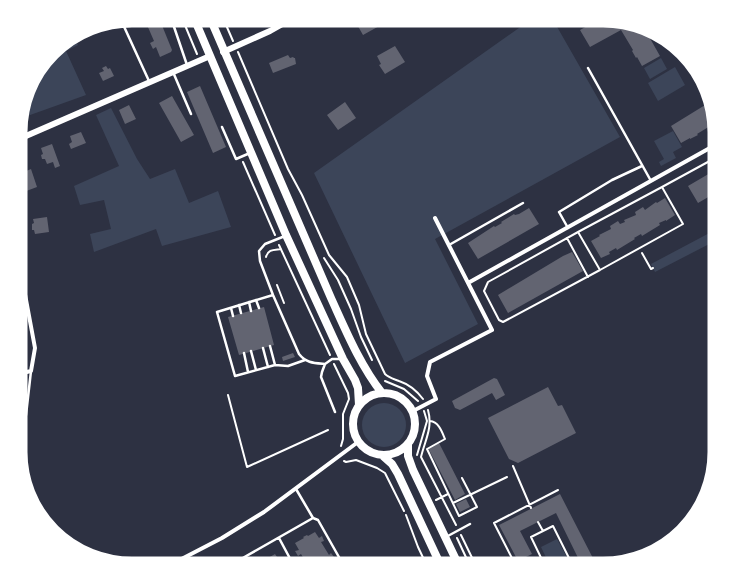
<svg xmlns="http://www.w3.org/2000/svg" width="735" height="584" font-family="'Sofia Sans Condensed',sans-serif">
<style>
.green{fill:#3c4559}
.building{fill:#626471}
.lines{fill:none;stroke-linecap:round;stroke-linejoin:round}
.path{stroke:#fff;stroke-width:2}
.service{stroke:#fff;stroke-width:2.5}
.minor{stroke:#fff;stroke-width:4}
.tertiary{stroke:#fff;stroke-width:6}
.primary{stroke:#fff;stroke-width:8}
.rim{fill:none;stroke:#fff;stroke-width:5}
</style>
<rect width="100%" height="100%" fill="#2d3142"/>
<path class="green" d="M533,18H552L620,137L435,239L478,324L405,363L314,173Z
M74,36L78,45L66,51L86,95L19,119L33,75L57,46Z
M661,58L667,69L650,79L644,68Z
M675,67L685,85L658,101L648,83Z
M111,108L137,159L150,179L175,169L189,203L218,191L231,227L162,246L156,229L94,252L90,234L111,229L104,200L80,205L74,186L119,166L96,115Z
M673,131L682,147L673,152L676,158L661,166L659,162L664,159L654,141Z
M717,229V240L655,272L651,264Z
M362 425a22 22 0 1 1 44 0a22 22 0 1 1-44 0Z
M557,539L569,561L560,566H550L541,547Z"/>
<path class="building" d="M144,18H159L172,50L171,52L160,57L156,47L153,49L150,43L154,41Z
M360,18H377L381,25L363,35L355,21Z
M601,18H610L643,26L660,56L642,66L637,57L636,58L632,51L633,50L621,30L590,47L580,30L589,25V24Z
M395,46L405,62L385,74L379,65L381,64L377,56Z
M288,55L290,58L293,57L294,58H295L296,64L273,73L269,63Z
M106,66L108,69L110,68L114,76L103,81L99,73L104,71L102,68Z
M200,86L226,147L213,153L187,92Z
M172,96L194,135L181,142L159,103Z
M345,102L356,118L338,130L327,115Z
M710,102L715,123L697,134L698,135L690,139V138L681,143L671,126Z
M129,105L136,119L125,124L119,110Z
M81,132L86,143L71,149L69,144L72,142L70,136Z
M52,144L60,166L55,168L53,162L47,164L45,159H42L41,155L43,154L41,148Z
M31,169L37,187L21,193L19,188V174Z
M717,169V192L698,203L688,186Z
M665,198L675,215L666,221V220L659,223L660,225L642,236L641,234L634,238L635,239L617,250L616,248L609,252L610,254L601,258L591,241L600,236L599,235L611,229L610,226L618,221L620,224L625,222L624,220L636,215L635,212L643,207L645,210L656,202L657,203Z
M529,208L539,224L478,259L468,243L494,226L495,227L502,223L501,222L514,214L515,215L519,214Z
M47,217L49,232L35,234L34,230H32V224L34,223L33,219Z
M572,252L583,271L508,313L498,295L563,256Z
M264,307L274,345L239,355L228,317Z
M293,353L295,357L283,361L282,357Z
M494,378L497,379L505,395L496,400L492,393L460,410L455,408L452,401Z
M548,387L558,406L562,405L576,433L518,463L509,459L488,418Z
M439,443L465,494L455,500L428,448Z
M560,494L597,566H582L556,513L520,531L532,554L518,561L499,525Z
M466,499L470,507L460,512L456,504Z
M315,532L319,538L322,536L324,541L321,542L329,555L331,553L334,557L331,558L334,565L337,563L338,566H308L301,554L298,556L295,551L299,550L295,543L304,538L303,537L307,535L308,536Z
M275,554L279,560L282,558L285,563L281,564L282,566H254Z"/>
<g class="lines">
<path class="path" d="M182,18L197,54
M223,18L233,41
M238,52L288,169L302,195L329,255L347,277L359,305L366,334L385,374C389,378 394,379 399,381C408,384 417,391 423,399
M243,162L275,235
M662,187L717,157
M578,232L600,270L683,224L662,187L578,232L488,282L484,291L499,320L503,322L600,270
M567,238L588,277
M279,245L330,355
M642,253L651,269L653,268
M266,257C268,249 274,250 281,249
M324,258L338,280L351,309L361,337L372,360
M277,285L284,303
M334,364L348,393L349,399L343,414V439L341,446
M385,381L404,389L418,401
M228,395L247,467L328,430
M428,410C433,428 425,440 421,457L456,525
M430,421C439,422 442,432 445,439L427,449L459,516L477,507L462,478
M417,455L427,421L424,411
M344,461L346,462L356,460L377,468L385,473L404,511
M513,466L531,508
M436,500L448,494
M453,503L507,477
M406,515L418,547L427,566
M538,522L543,531
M461,535L476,566
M457,538L470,566
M516,566L494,523L558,490
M537,566L544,563
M545,566L531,537L553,526L573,566"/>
<path class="service" d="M171,18L187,65
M121,20L149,81
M588,68L651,181
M173,72L191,114
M222,127L236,159L250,153
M568,228L559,212L612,180L642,166
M285,236L265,244L259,251L260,261L273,295L299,354C306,363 314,363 325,364L332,359H341
M449,245L523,203
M273,295L217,312L235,376L275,365L288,366L305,360
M256,300L259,308
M249,302L251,311
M239,305L241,313
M231,308L233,316
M270,346L275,365
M263,348L268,367
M251,351L256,370
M244,353L248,372
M325,364L322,372L321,377L335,412
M18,420L26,415L31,371
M313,518L318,520L344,566
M446,537L470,524
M279,538L294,566
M244,566L241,559L313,518L296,489"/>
<path class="minor" d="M468,283L717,144
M18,374L31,371L35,348L19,262
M413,411L436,399L427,376L430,362L492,330L435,218
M168,566L222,538L264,512L358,442"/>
<path class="tertiary" d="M223,52L270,31L293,18
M19,139L210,56"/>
<path class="primary" d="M194,18L286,235L343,359L355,380L358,388L359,405
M210,18L331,298C346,331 360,365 382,393
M353 424a31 31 0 1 1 62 0a31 31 0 1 1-62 0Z
M408,445V456L413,470L459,566
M383,456L392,464L398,474L441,566"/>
</g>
<path d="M0 0H735V584H0ZM132 25H603A107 107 0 0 1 710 132V452A107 107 0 0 1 603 559H132A107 107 0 0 1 25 452V132A107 107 0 0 1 132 25Z" fill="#fff" fill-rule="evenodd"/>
<path class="rim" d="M132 25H603A107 107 0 0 1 710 132V452A107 107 0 0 1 603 559H132A107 107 0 0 1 25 452V132A107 107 0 0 1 132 25Z"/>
</svg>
